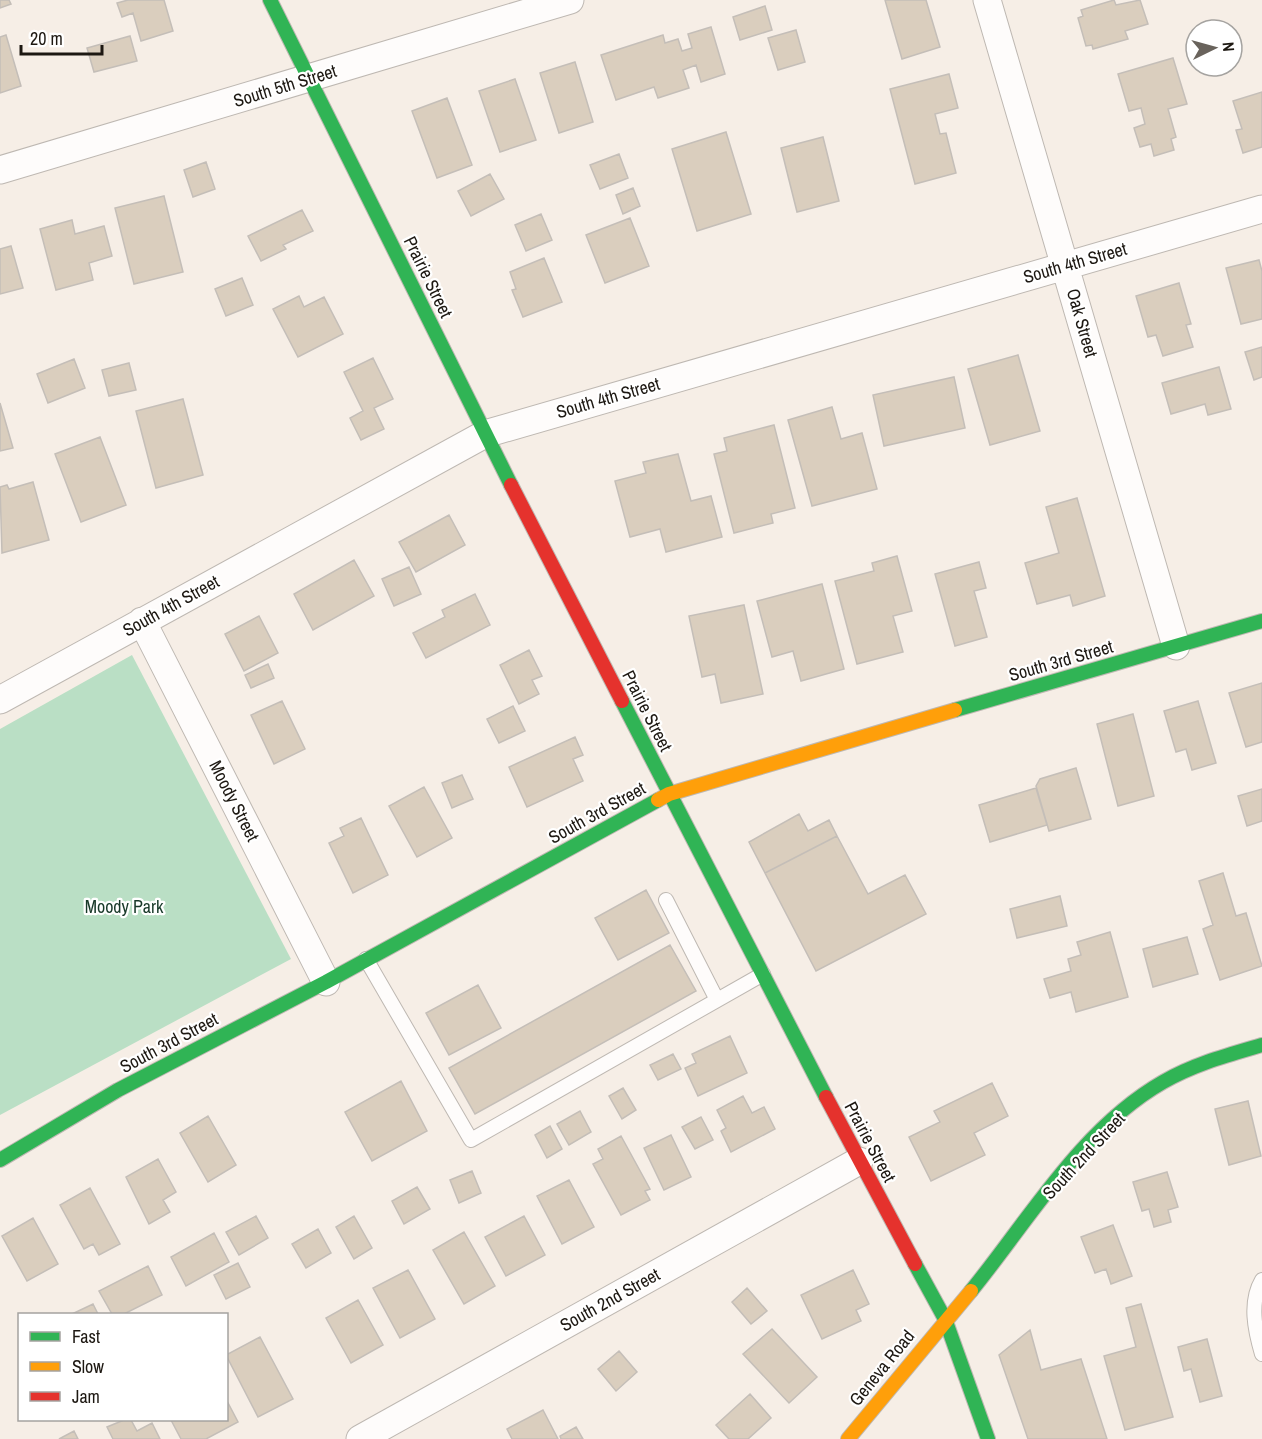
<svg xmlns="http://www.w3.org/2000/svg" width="1262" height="1439" font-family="'Archivo Narrow',sans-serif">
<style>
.green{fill:#badfc5}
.building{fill:#dacebe;stroke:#c4beb8;stroke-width:1.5}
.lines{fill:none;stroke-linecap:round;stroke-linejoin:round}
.lane-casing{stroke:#beb8b2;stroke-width:16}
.street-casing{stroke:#beb8b2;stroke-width:29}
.fast-casing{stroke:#beb8b2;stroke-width:16}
.slow-casing{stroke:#beb8b2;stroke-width:16}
.jam-casing{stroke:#beb8b2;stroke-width:16}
.lane{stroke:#fefcfb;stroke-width:14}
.street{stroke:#fefcfb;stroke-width:27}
.fast{stroke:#30b455;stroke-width:14}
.slow{stroke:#ff9f0a;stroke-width:14}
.jam{stroke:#e5322d;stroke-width:14}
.labels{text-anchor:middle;stroke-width:4.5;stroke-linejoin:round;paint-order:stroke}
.street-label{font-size:18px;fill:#1d1812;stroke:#fff}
.park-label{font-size:18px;fill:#183929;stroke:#fff}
</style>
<rect width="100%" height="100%" fill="#f6eee6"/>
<path class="green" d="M132,655L291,959L0,1115V729Z"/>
<path class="building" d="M0,0H9L11,4L0,8Z
M128,0H164L173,31L141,41L133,13L122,17L117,3Z
M885,0H926L940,47L902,59Z
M1114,0L1116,5L1140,0L1148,24L1125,31L1128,39L1093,49L1092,45L1086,46L1078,18L1083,16L1081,10Z
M765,6L772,30L740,40L733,17Z
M711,27L725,74L701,82L696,65L683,70L689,88L658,98L654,87L616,100L601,55L663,35L665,43L678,39L682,51L692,48L688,34Z
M796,30L805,62L778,70L768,38Z
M6,35L21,86L0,93V37Z
M130,36L137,61L94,72L87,48Z
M1173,58L1187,104L1168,109L1176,137L1171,139L1174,150L1154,156L1151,144L1140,147L1134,128L1145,124L1141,108L1129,111L1118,74Z
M575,62L593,122L559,133L540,73Z
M949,74L958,108L935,114L940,134L946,133L956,173L915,184L890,89Z
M515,79L536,140L500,152L479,91Z
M1262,92V147L1243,153L1236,130L1242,129L1233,101Z
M447,98L472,165L437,178L412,111Z
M726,132L751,214L697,231L672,149Z
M823,137L839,201L797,212L781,148Z
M619,154L628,178L600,189L590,165Z
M206,162L215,189L193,197L184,170Z
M490,174L504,199L471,216L458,191Z
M633,188L640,206L623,214L616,195Z
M164,196L183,272L134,284L115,208Z
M302,210L313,231L283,245L286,249L261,261L248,236Z
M541,214L552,240L526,251L515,225Z
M630,218L649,266L605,283L586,235Z
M72,220L75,234L104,226L112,256L89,263L93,280L56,290L40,229Z
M11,246L23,288L0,294V249Z
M544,258L562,302L523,317L512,290L516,289L510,272Z
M1259,260L1262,271V319L1241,324L1226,268Z
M242,278L253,305L226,316L215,289Z
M1179,283L1191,324L1186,325L1193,347L1163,356L1156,335L1148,337L1136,296Z
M299,296L304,307L324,297L343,334L298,357L273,309Z
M1262,347V377L1254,380L1245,352Z
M1018,355L1040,431L990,445L968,369Z
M373,358L393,399L374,408L384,429L361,440L350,418L363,411L344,372Z
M74,359L85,388L48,403L37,374Z
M129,363L136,390L109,396L102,370Z
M1219,367L1231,409L1208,415L1205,404L1171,414L1162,383Z
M954,377L965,428L884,446L873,395Z
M183,399L203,475L156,488L136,411Z
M0,403L13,448L0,451Z
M832,407L841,439L862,433L877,489L812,506L788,420Z
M774,425L795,508L771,514L773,523L734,533L714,454L727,451L724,438Z
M100,437L126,505L81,522L55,454Z
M678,454L691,501L711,496L722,537L666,552L660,529L630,537L615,481L646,473L643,462Z
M33,482L49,540L2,553L0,487L7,485L9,489Z
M1077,498L1105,596L1073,606L1070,595L1037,604L1025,563L1059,553L1046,507Z
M449,515L465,545L416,572L399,542Z
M897,556L912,611L893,616L903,652L857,664L835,581L874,571L872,563Z
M354,560L374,596L313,630L294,594Z
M979,562L986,588L974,591L987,637L955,646L935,574Z
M409,567L421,594L394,606L382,579Z
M822,584L844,669L801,681L793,651L772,657L757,601Z
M475,594L490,625L426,658L413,633L445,617L442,610Z
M744,605L763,694L721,703L715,674L702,677L689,616Z
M259,616L278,653L244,671L225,634Z
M529,650L542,676L532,680L539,694L519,704L500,665Z
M268,664L274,678L251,688L245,675Z
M1262,683V742L1246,747L1229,693Z
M282,701L305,749L274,764L251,715Z
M1198,701L1216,763L1192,770L1186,749L1176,752L1164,711Z
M513,706L525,731L499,743L487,719Z
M1133,714L1154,796L1118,806L1097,724Z
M575,737L583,755L573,759L583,781L527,807L509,767Z
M1076,768L1091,819L1049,831L1036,786L1040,779Z
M462,775L473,799L452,808L442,783Z
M424,787L452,838L417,857L389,806Z
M1036,788L1047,825L990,842L979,805Z
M1262,789V821L1247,826L1238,796Z
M799,814L808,831L829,820L837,836L765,873L749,842Z
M361,818L388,875L353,893L329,843L344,836L340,828Z
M837,836L868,894L905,875L926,914L816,971L765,873Z
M1223,873L1236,916L1246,913L1262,966L1220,980L1203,929L1213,925L1199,881Z
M646,890L669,933L618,960L595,918Z
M1060,896L1067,926L1017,938L1010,909Z
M1110,932L1128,997L1076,1012L1071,992L1050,998L1044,979L1071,971L1068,959L1081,955L1077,942Z
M1187,937L1198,974L1153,987L1143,949Z
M670,945L696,991L475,1114L449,1068Z
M478,985L501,1028L449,1055L426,1013Z
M730,1036L747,1073L698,1096L685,1068L696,1063L692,1054Z
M673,1054L681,1069L658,1080L650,1065Z
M401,1081L427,1131L372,1161L345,1112Z
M992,1083L1008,1116L974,1133L985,1155L931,1181L909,1137L940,1122L934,1111Z
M623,1088L636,1110L622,1119L609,1096Z
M743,1096L752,1113L764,1107L775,1129L731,1152L721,1131L726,1128L717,1110Z
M1248,1101L1261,1156L1229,1165L1215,1109Z
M580,1111L591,1132L569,1145L557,1124Z
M208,1116L236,1165L208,1182L180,1133Z
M701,1117L713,1140L695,1149L682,1127Z
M550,1126L562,1149L547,1158L535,1135Z
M671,1135L691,1177L664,1190L644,1148Z
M621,1136L650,1189L645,1191L650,1200L621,1215L593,1164L603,1159L598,1149Z
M158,1159L176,1192L163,1200L170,1212L149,1224L126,1177Z
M472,1171L481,1193L459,1203L450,1180Z
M1167,1172L1178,1207L1168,1210L1171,1222L1154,1227L1149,1209L1142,1211L1133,1182Z
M569,1180L594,1227L562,1244L537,1196Z
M417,1187L430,1209L404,1224L392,1201Z
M90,1188L120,1244L99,1255L93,1244L84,1249L60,1205Z
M256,1216L268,1238L239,1255L226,1232Z
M354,1216L372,1248L354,1259L336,1227Z
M524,1216L545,1255L506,1276L485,1237Z
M33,1218L58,1264L27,1281L2,1236Z
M1113,1225L1132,1276L1111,1284L1106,1269L1095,1273L1081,1237Z
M318,1229L331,1253L306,1268L292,1244Z
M464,1232L495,1286L464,1304L433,1250Z
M214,1233L229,1262L186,1286L171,1257Z
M238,1263L250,1287L226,1299L214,1275Z
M148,1266L162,1295L124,1314H112L99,1291Z
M408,1270L435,1319L400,1338L373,1288Z
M853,1270L869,1304L856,1310L861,1321L822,1339L801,1295Z
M747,1288L767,1311L751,1324L732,1302Z
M358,1300L383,1345L351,1363L326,1318Z
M93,1304L98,1314H72Z
M1141,1304L1173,1417L1125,1430L1104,1356L1136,1347L1126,1308Z
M772,1329L817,1377L789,1403L743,1354Z
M1030,1330L1041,1370L1081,1359L1107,1439H1028L999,1355Z
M260,1337L293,1399L258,1417L226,1355Z
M1207,1339L1222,1396L1200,1402L1191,1369L1184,1371L1178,1347Z
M619,1351L637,1372L616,1391L598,1369Z
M750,1394L771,1418L748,1439H729L716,1425Z
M226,1399L238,1422L206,1439H181L171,1420H226Z
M543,1410L558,1439H512L507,1429Z
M124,1420H131L137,1431L152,1423L160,1439H113L107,1427Z
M576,1427L583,1439H561L560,1436Z
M74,1431L78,1439H59Z"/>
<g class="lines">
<defs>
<path id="lane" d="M666,900L717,1000
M366,959L471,1140L763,974
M1262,1280C1249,1302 1255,1330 1262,1354"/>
<path id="street" d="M987,0L1176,646
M0,170L570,0
M142,621L326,982
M0,700L485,434L1262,209
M360,1439L859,1161"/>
<path id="fast" d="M270,0L511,485
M622,701L826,1097
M955,710L1262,621
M0,1160L118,1090L326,982L658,800
M915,1264L945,1319L988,1439
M971,1291C1029,1220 1081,1129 1163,1082C1194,1064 1228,1055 1262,1045"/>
<path id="slow" d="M658,800L669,794L955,710
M848,1439L971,1291"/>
<path id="jam" d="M511,485L622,701
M826,1097L915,1264"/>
</defs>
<use href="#lane" class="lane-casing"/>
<use href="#street" class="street-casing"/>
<use href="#fast" class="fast-casing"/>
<use href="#slow" class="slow-casing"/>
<use href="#jam" class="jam-casing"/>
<use href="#lane" class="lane"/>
<use href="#street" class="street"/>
<use href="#fast" class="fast"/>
<use href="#slow" class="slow"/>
<use href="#jam" class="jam"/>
</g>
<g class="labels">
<g class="street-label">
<text transform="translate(285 86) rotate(-17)" y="6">South 5th Street</text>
<text transform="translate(1075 263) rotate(-16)" y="6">South 4th Street</text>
<text transform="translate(428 277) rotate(64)" y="6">Prairie Street</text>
<text transform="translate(1082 323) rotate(74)" y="6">Oak Street</text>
<text transform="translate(608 398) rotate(-16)" y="6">South 4th Street</text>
<text transform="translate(171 606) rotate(-29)" y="6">South 4th Street</text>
<text transform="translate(1061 661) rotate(-16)" y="6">South 3rd Street</text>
<text transform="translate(647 711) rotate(63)" y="6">Prairie Street</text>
<text transform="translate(234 801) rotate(63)" y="6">Moody Street</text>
<text transform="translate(597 813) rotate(-29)" y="6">South 3rd Street</text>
<text transform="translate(169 1043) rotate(-28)" y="6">South 3rd Street</text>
<text transform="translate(870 1142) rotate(62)" y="6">Prairie Street</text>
<text transform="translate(1084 1156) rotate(-47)" y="6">South 2nd Street</text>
<text transform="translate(610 1300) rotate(-29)" y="6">South 2nd Street</text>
<text transform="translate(882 1368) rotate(-51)" y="6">Geneva Road</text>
</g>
<g class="park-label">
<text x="124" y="913">Moody Park</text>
</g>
</g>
<rect x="18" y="1313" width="210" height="108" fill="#ffffff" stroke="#a5a3a0" stroke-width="1.5"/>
<rect x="30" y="1332" width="30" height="9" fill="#30b455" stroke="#a5a3a0" stroke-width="1.5"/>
<text x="72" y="1343" font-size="18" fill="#1d1812">Fast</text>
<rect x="30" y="1362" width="30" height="9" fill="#ff9f0a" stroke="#a5a3a0" stroke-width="1.5"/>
<text x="72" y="1373" font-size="18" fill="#1d1812">Slow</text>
<rect x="30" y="1392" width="30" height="9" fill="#e5322d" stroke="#a5a3a0" stroke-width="1.5"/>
<text x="72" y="1403" font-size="18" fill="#1d1812">Jam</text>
<g transform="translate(1214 48) rotate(85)"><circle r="28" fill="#ffffff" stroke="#a5a3a0" stroke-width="1.5"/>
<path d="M0-4.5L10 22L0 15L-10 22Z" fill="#69635c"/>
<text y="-9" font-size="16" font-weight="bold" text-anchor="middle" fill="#1d1812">N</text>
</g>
<path d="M21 45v9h81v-9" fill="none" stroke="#1d1812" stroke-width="3"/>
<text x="30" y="45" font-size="18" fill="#1d1812" stroke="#ffffff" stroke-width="4.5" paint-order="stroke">20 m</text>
</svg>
